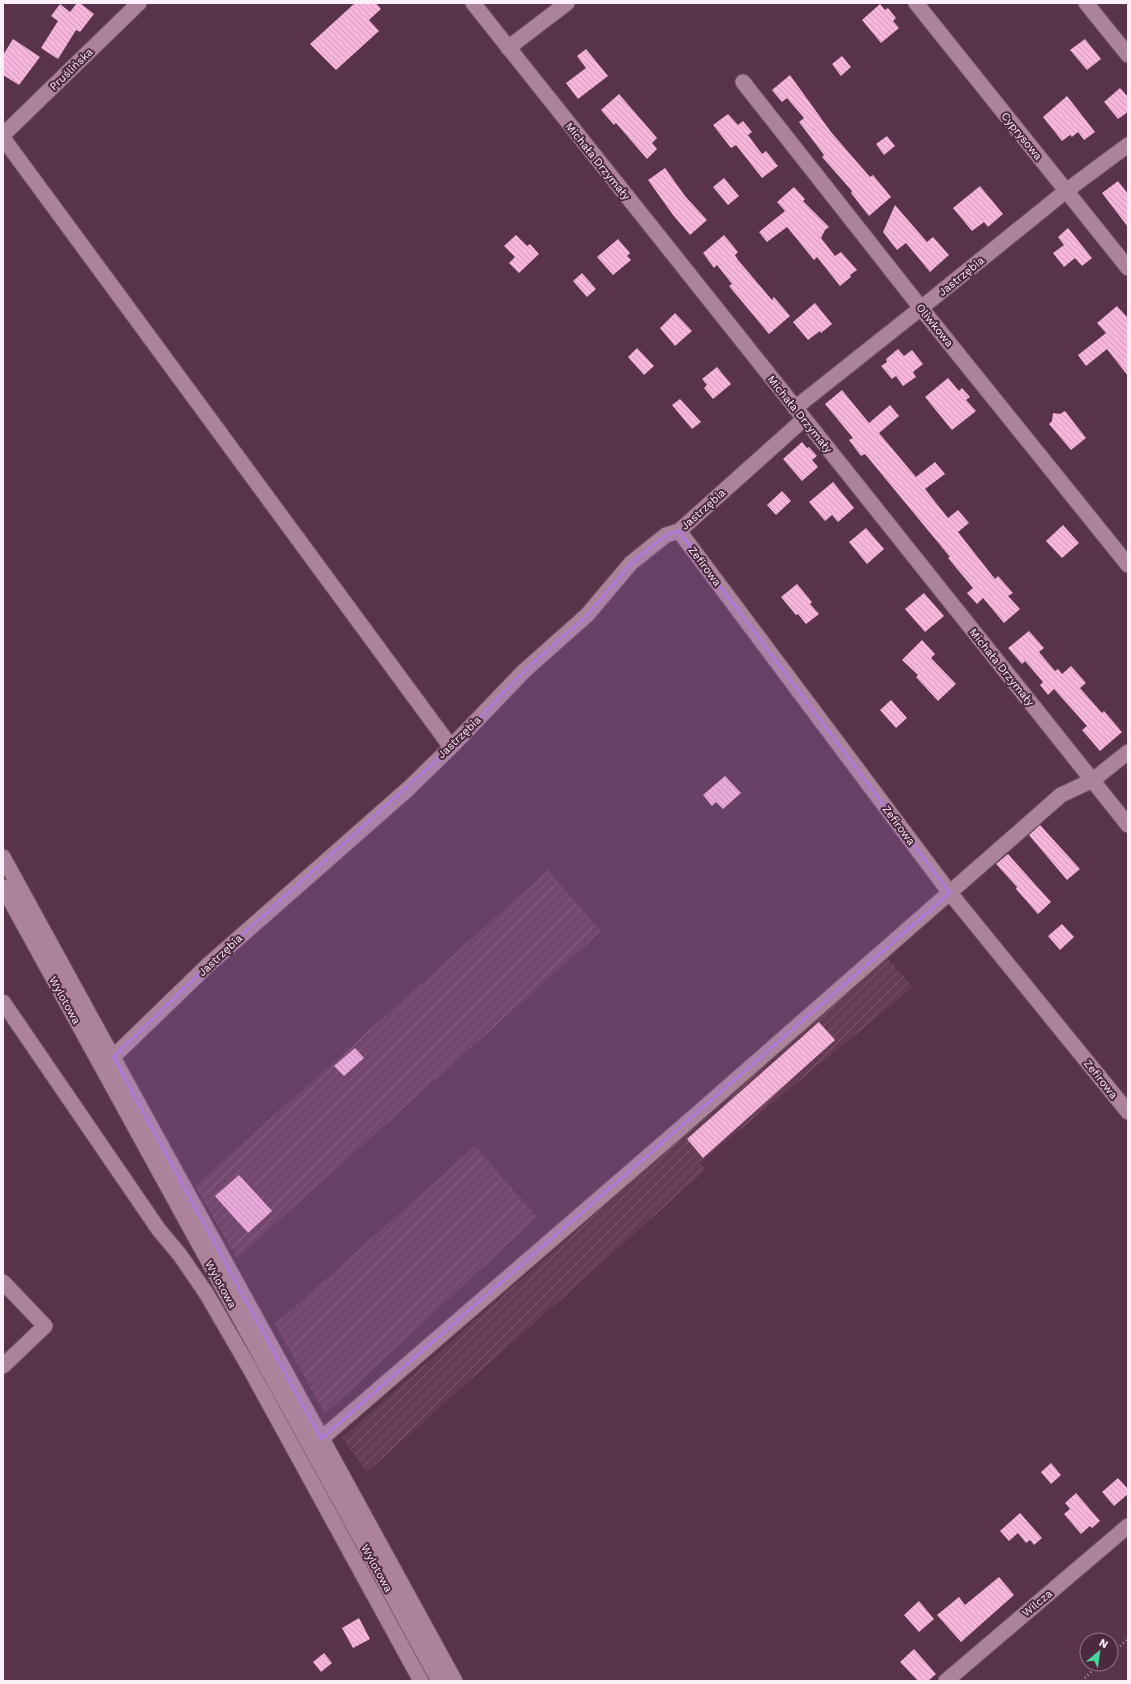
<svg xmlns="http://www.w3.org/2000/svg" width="1131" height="1684" font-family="'Work Sans',sans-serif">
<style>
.industrial{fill:url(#industrial-furrows)}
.building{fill:url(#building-back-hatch)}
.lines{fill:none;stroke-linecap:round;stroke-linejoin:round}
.minor-casing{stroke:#6e5163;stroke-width:17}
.path{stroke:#b198a7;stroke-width:2.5;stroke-dasharray:1 3;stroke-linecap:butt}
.minor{stroke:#ad839b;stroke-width:15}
.marked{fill:#af7ad5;fill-opacity:0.2;stroke:#af7ad5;stroke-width:3;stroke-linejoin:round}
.labels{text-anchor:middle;stroke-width:4;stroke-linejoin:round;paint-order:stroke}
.street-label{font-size:11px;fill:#fdeff7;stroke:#4c293f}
</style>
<defs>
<pattern id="industrial-furrows" width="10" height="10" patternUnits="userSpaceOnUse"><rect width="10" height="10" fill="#663b55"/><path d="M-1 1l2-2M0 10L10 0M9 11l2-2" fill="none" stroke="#7d586e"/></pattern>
<pattern id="building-back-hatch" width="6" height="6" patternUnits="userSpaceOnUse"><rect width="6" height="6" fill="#f8b5db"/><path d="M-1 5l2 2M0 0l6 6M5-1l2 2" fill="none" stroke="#cd9ab7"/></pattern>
</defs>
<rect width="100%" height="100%" fill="#583349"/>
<path class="industrial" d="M548,870L601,931L237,1258L195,1186Z
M886,957L913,987L700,1163L706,1170L367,1472L342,1438Z
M475,1146L537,1217L325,1414L275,1324Z"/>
<path class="building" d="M77,3H80L94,14L80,32L76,30L58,59L41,48L58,21L51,16L60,4L70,12Z
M355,3H376L381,9L369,20L379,31L336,70L310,44Z
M880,4L885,10L888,8L896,18L893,21L899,28L881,43L862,20Z
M13,39L40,57L19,85L3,75V55Z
M1085,39L1101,59L1087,70L1070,50Z
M586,49L608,76L578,99L566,83L586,68L577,56Z
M842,56L851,67L841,76L832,64Z
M790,75L831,132L870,177L873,175L891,197L869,216L851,193L852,191L822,157L824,155L799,122L804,118L787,98L782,102L772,90Z
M1120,88L1128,97V112L1118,119L1104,102Z
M619,94L657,138L652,143L657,149L647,159L616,123L614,125L601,110Z
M1067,96L1095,132L1084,140L1078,132L1072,137L1070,135L1062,141L1043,117Z
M728,114L738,125L743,121L752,132L748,135L762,154L766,151L778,166L762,178L736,145L731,148L713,125Z
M887,136L895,146L884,155L876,144Z
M665,168L685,196L707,220L690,235L673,215L648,180Z
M724,178L739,196L728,205L713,187Z
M1118,181L1128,194V227L1102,193Z
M980,186L1003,214L988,227L984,222L972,231L953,208Z
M794,187L805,199L803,201L829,227L825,230L821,238L835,256L841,252L857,270L850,275L851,277L840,286L817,257L814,260L787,227L767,242L759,232L785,211L777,202Z
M895,205L927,242L933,237L949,255L930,272L906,243L897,250L883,232Z
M1068,228L1092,258L1082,266L1075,258L1064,267L1053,253L1064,245L1058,237Z
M516,235L527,246L530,244L539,254L519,273L509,263L515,257L504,246Z
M724,235L738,252L735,255L738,260L772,300L774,297L790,316L769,334L729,286L732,284L717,265L714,268L703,253Z
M618,239L630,253L627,256L631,260L613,275L597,257Z
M582,273L596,289L587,297L573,281Z
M815,303L832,324L821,333L820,331L808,340L793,322Z
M1117,306L1128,318V376L1107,349L1086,366L1078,355L1106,333L1097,323Z
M675,313L692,331L675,346L660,328Z
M637,348L654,366L644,375L628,357Z
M898,349L904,356L912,350L923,364L913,372L916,377L903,386L896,376L892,379L881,366L887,362L886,359Z
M717,367L731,384L713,399L704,388L707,385L702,379Z
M948,378L959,391L962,388L970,397L966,400L976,411L952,430L925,397Z
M842,390L869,423L890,405L899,416L879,433L916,477L935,462L945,474L925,489L948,518L958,510L969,523L958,532L995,579L998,576L1013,593L1008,596L1020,609L1004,623L983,598L977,604L967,593L973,588L948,558L950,557L865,454L861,456L849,440L853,438L825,404Z
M680,399L701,422L692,429L672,405Z
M1065,411L1086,438L1071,450L1049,424L1052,421L1053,413L1060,414Z
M802,442L807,448L809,447L817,456L812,460L818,467L802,481L783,459Z
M833,482L854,508L838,522L832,515L825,521L809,502Z
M782,491L791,501L776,515L767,505Z
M1063,525L1079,543L1062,558L1046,541Z
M866,528L884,549L867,564L849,542Z
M797,584L812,602L810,604L819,614L806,624L798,614L796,615L781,597Z
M924,593L944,616L925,632L905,609Z
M1029,631L1044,648L1039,652L1055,671L1058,669L1062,674L1071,666L1086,683L1080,688L1102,713L1104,711L1122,732L1100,751L1082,730L1087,726L1054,689L1048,695L1040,685L1043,682L1025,661L1022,664L1008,648Z
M922,640L935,654L931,658L956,684L938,701L916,677L918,675L902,660Z
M891,700L907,718L896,728L880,710Z
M725,776L741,793L723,809L716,802L712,806L703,795Z
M1040,825L1080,869L1067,880L1029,835Z
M1008,854L1051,902L1038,914L1016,889L1017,887L996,864Z
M1062,924L1074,937L1060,950L1048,936Z
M819,1022L835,1040L703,1158L687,1139Z
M355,1048L364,1058L344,1076L334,1066Z
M239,1175L272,1211L248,1233L215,1196Z
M1051,1463L1061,1475L1051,1484L1041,1472Z
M1118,1478L1128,1489V1494L1114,1506L1102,1492Z
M1076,1493L1100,1521L1092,1528L1090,1526L1081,1534L1064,1514L1070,1509L1065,1503Z
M1020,1513L1042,1538L1034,1545L1030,1540L1026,1543L1018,1533L1009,1541L1000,1531Z
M999,1577L1014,1595L961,1642L937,1615L959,1597L965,1605Z
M919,1601L934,1619L919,1632L904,1615Z
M359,1618L370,1639L353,1648L342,1628Z
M914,1649L936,1674L928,1681H918L900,1662Z
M324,1653L332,1663L321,1672L313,1662Z"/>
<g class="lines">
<defs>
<path id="minor" d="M473,3L1128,825
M916,3L1128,268
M1086,3L1128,55
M508,48L567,3
M743,82L921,308L1128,565
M3,135L139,3
M3,138L451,747
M795,408L921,308L1066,191L1128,145
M679,531L950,893L1128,1112
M3,857L455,1681
M3,887L439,1681
M3,1002L159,1230L180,1255L206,1293L249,1367L421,1681
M113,1057L208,965L409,788L451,747L524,671L587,615L631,563L666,535L679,531L804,419
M3,1282L45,1326L3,1366
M321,1439L681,1128L1061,795L1093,780L1128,752
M946,1681L1128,1526"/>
</defs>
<use href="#minor" class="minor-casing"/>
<path class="path" d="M1111,1654L1128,1639
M1082,1681L1099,1664"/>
<use href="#minor" class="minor"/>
</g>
<path class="marked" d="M679,531L950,893L321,1439L113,1057L208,965L451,747L524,671L587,615L631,563L666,535Z"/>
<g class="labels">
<g class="street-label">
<text transform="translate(71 69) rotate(-44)" y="4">Pruślińska</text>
<text transform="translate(1022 136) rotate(51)" y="4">Cyprysowa</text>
<text transform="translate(598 161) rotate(51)" y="4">Michała Drzymały</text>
<text transform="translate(961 276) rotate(-39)" y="4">Jastrzębia</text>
<text transform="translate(935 325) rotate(51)" y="4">Oliwkowa</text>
<text transform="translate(800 414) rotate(51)" y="4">Michała Drzymały</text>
<text transform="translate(703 509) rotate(-42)" y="4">Jastrzębia</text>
<text transform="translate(705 566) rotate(53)" y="4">Zefirowa</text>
<text transform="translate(1002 667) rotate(51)" y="4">Michała Drzymały</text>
<text transform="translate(459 737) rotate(-44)" y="4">Jastrzębia</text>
<text transform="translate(899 825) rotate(53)" y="4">Zefirowa</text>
<text transform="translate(220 955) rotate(-43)" y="4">Jastrzębia</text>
<text transform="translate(65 1000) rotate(61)" y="4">Wylotowa</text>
<text transform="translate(1101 1079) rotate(51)" y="4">Zefirowa</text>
<text transform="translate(221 1284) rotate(61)" y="4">Wylotowa</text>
<text transform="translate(377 1568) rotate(61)" y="4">Wylotowa</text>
<text transform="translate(1037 1603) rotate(-40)" y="4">Wilcza</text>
</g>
</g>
<rect width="1131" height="1684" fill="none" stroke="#fdeff7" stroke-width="8"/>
<g transform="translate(1099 1652) rotate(29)"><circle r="19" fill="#4c293f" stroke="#937889"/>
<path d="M0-3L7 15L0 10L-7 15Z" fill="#47d49e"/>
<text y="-6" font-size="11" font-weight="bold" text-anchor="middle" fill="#fdeff7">N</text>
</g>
</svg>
